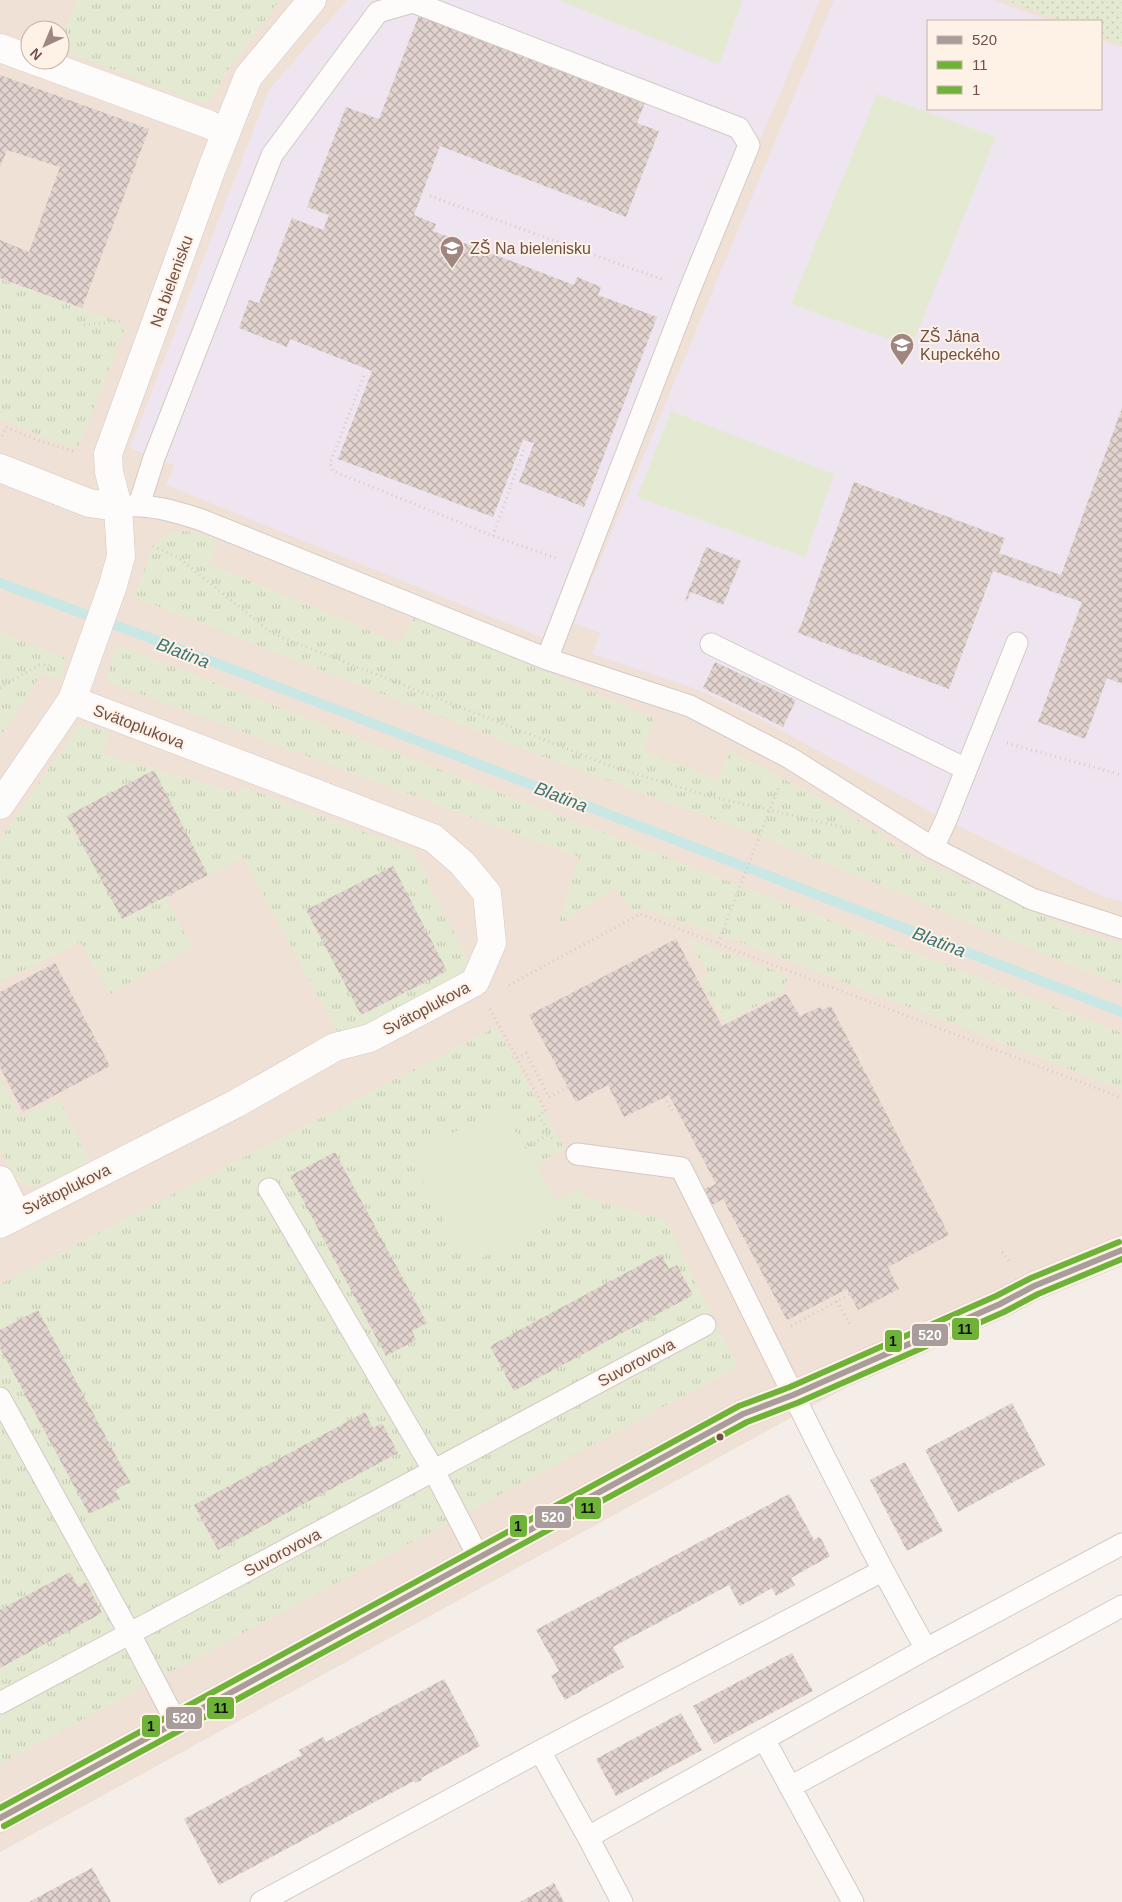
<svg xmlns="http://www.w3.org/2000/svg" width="1122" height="1902" font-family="Arial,sans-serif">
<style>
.residential{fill:#f0e1d7;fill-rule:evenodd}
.education{fill:#eee5f0}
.grass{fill:url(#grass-tufts)}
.park{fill:#e4ead2}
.garden{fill:url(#garden-dots)}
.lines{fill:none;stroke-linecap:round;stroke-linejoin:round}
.stream{stroke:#c9e7e4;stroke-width:10}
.building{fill:url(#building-cross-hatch)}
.lane-casing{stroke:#d4c9c4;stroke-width:23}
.street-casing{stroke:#d4c9c4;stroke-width:29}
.path{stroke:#d6ccc9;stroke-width:3;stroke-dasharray:1 4;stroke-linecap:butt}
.lane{stroke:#fefcfb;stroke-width:21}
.street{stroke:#fefcfb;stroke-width:28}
.bus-1-casing{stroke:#fef1e6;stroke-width:10}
.bus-2-casing{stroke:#fef1e6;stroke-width:10}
.bus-3-casing{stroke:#fef1e6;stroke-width:10}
.bus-1{stroke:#a89d9a;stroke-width:6}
.bus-2{stroke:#6eb238;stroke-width:6}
.bus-3{stroke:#6eb238;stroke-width:6}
.bus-dot{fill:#715049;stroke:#fef1e6;stroke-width:2}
.labels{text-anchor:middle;stroke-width:4;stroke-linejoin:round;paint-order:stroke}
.poi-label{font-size:16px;fill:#715049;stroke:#fef1e6;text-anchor:start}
.street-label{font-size:16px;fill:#715049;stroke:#fef1e6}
.water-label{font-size:18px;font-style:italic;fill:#3d7676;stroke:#fef1e6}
.line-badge{stroke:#fef1e6;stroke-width:2}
.badge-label{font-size:14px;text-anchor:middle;font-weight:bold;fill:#fff}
.pale-badge-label{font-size:14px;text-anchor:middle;font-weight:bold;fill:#111}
</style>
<defs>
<pattern id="grass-tufts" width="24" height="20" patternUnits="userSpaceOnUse" patternTransform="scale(1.25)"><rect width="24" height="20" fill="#e4ead2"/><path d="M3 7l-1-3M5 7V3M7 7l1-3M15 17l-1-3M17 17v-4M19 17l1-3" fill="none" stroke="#c7cab6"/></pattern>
<pattern id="garden-dots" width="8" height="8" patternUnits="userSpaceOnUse" patternTransform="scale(1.25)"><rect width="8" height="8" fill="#e4ead2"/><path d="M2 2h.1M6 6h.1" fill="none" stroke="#c7cab6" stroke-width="1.8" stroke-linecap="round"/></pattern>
<pattern id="building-cross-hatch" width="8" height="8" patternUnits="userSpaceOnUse" patternTransform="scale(1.25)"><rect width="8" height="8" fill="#e1d4cf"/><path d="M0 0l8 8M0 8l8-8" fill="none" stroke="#bbaeaa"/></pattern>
</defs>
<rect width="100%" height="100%" fill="#f5ede7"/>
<path class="residential" d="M0,0H1122V1236L0,1852ZM928,21H1101V109H928ZM30,30H60V60H30Z"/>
<path class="education" d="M347,0H820L546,639L166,485L174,465L130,448L269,90Z
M834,0H993L1051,21H928V109H1101V40L1122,47V901L1104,897L946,820L756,717L699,690L592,654L600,633L574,623Z"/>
<path class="grass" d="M78,0H280L223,76L212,99L202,103L60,49V41Z
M0,279L126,325L77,450L0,419Z
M177,531L196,532L217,539L209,564L401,644L414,616L654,718L643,750L718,781L729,751L842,809L908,854L1078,932L1122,943V984L1100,977L779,843L542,756L134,597L153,547L161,537Z
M0,633L66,658L61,679L42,673L0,737Z
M117,645L1122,1033V1089L738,941L642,908L633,913L615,888L558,925L579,857L106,681Z
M79,725L109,731L103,755L239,793L241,786L412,850L470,965V976L367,1034L337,1031L243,857L165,899L192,947L110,994L80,942L0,982V840Z
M686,938L789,976L780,994L724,1023L701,981L709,974Z
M496,1027L564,1148L535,1165L557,1202L580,1188L585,1197L666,1221L737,1367L0,1764V1284Z
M0,1077L21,1117L59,1099L89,1162L41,1186L28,1185L19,1181L10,1171L0,1149Z"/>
<path class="park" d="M558,0H743L719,64Z
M877,94L996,137L911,347L791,304Z
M671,411L834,474L805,557L637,497Z
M502,1108L564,1214L468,1265L408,1155Z"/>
<path class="garden" d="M1005,0H1122V44L1101,36V21H1062Z"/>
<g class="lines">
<path class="stream" d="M0,583L169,645L1122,1012"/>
</g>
<path class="building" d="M419,15L645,102L637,123L659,131L626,217L440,146L414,215L436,224L433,231L574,285L577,277L601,287L598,295L657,317L584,507L519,482L534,443L523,440L493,517L338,459L372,371L290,339L287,347L239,328L249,300L259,303L292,218L323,230L329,215L307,207L346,107L379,119Z
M0,75L149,129L82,308L0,278V240L29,252L60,167L7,150L0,167Z
M1122,408V684L1107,678L1085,739L1038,722L1082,602L993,571L949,689L798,633L854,482L1005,538L999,553L1061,575Z
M706,547L741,561L723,605L691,592L687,601L685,600Z
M715,662L796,700L783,727L703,688Z
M154,770L208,875L122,919L67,816Z
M393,866L447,971L361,1015L306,910Z
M676,939L722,1026L786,994L800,1016L820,1007L822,1010L831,1006L949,1235L888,1267L899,1289L858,1310L847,1289L787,1320L723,1199L712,1205L704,1189L716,1184L669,1095L624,1117L608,1085L576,1102L529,1015Z
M55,963L110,1066L23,1112L0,1067V992Z
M335,1152L427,1323L412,1331L416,1340L386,1356L290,1176Z
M661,1254L669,1269L677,1265L693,1295L514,1391L490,1346Z
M38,1310L130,1482L115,1490L120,1499L89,1514L0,1348V1330Z
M1012,1403L1045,1465L958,1512L925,1450Z
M365,1412L373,1428L382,1423L398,1453L218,1550L194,1505Z
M905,1462L943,1531L907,1551L870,1480Z
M789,1494L814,1540L819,1537L821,1539L830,1556L791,1578L795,1585L776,1596L772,1588L740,1606L729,1585L624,1641L613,1647L624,1667L565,1700L551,1676L559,1671L536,1630Z
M70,1572L78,1587L86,1582L102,1613L0,1668V1610Z
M792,1653L813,1691L714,1744L693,1706Z
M444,1679L480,1746L421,1778L422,1780L415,1783L414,1781L219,1885L184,1819L302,1755L299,1750L323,1737L326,1742Z
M681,1713L702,1750L616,1796L596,1759Z
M92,1868L111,1902H29Z
M554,1883L564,1902H520Z"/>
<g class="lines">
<defs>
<path id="lane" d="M139,505L154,458L272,155L378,12L413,2L739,128L749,145L690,289L547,659
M127,506C151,504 176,512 199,519L547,659L690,706L790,758L933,848L1032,899L1122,928
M711,644L966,769
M933,848L946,820L1017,643
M269,1189L434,1471L479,1558
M0,1398L130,1634L176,1722
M926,1649L1122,1544
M0,1703L705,1325
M764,1739L853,1902
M540,1751L588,1837L926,1649C838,1492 762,1329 681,1168L577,1154
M790,1787L1122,1606
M588,1837L622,1902
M261,1902L540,1751L882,1571"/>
<path id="street" d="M0,48L30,59
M33,60L208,124L226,133
M0,468L89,503L118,507
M0,805L72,700L113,585L121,556L118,507L109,472L108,454L212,168L248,77L312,0
M0,1180L17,1215
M0,1224L237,1103L335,1047L370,1038L475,982L492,943L487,893L462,863L433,838L72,700
M0,1818L743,1414L793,1395L1000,1304L1034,1286L1122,1250"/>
</defs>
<use href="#lane" class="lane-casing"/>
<use href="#street" class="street-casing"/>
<path class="path" d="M430,196L664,280
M84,325L123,321
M364,376L330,463L333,471L493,536L556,558
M2,436L6,427L40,441L76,452
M493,536L525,446
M153,546L179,558L273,634L611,766L705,795L842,827
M0,688L39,665H50
M1007,743L1122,775
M718,943L779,786
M509,985L640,914L1122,1098
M490,1009L546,1111L539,1115L553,1140
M517,1058L526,1053L549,1097L568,1087
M664,1097L673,1112
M525,1148L550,1134
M1002,1252L1010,1263
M837,1301L850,1324
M791,1326L850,1294"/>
<use href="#lane" class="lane"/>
<use href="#street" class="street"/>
<defs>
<path id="bus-1" d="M0,1818L743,1414L793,1395L1000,1304L1034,1286L1122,1250"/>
<path id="bus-2" d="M4,1826L747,1422L797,1403L1004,1312L1038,1294L1122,1259"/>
<path id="bus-3" d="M0,1808L739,1406L790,1387L996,1296L1031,1278L1119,1242"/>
</defs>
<use href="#bus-1" class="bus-1-casing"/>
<use href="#bus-2" class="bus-2-casing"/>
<use href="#bus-3" class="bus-3-casing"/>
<use href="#bus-1" class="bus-1"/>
<use href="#bus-2" class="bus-2"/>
<use href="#bus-3" class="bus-3"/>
</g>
<defs>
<symbol id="school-pin" viewBox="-11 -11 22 30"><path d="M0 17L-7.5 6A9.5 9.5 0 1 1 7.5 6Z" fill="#9f8780" stroke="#fef1e6"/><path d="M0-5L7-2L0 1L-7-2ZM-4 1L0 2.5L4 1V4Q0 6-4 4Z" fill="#fff"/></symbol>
</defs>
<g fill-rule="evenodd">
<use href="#school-pin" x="438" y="234" width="28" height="38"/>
<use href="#school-pin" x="888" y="331" width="28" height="38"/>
</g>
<circle class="bus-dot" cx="720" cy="1437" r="4.5"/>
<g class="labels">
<g class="poi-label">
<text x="470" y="254">ZŠ Na bielenisku</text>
<text x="920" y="342">ZŠ Jána<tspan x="920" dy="18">Kupeckého</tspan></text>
</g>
<g class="street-label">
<text transform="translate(171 281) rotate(-70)" y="6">Na bielenisku</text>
<text transform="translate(139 726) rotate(21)" y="6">Svätoplukova</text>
<text transform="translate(426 1008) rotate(-28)" y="6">Svätoplukova</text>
<text transform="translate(66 1189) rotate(-26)" y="6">Svätoplukova</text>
<text transform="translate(636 1362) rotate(-28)" y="6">Suvorovova</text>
<text transform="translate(282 1552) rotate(-28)" y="6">Suvorovova</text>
</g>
<g class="water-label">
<text transform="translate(183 653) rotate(21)" y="6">Blatina</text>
<text transform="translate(561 797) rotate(21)" y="6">Blatina</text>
<text transform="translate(939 942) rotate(21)" y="6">Blatina</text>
</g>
</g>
<g class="line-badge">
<rect x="951" y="1317" width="29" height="24" rx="5" fill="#6eb238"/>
<rect x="911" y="1323" width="38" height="24" rx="5" fill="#a89d9a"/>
<rect x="884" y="1329" width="19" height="24" rx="5" fill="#6eb238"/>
<rect x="574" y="1496" width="28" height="24" rx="5" fill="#6eb238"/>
<rect x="534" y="1505" width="38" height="24" rx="5" fill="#a89d9a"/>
<rect x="509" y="1514" width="19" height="24" rx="5" fill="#6eb238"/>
<rect x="206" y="1696" width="29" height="24" rx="5" fill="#6eb238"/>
<rect x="165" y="1706" width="38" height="24" rx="5" fill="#a89d9a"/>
<rect x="141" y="1714" width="20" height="24" rx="5" fill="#6eb238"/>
</g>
<g class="badge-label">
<text x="930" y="1340">520</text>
<text x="553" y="1522">520</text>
<text x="184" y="1723">520</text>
</g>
<g class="pale-badge-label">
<text x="965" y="1334">11</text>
<text x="893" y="1346">1</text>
<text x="588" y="1513">11</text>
<text x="518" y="1531">1</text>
<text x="221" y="1713">11</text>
<text x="151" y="1731">1</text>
</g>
<rect x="927" y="20" width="175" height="90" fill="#fef1e6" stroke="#c6b1a7"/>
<rect x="937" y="36" width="25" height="8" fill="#a89d9a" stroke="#c6b1a7"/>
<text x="972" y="45" font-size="15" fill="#715049">520</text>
<rect x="937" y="61" width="25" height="8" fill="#6eb238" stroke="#c6b1a7"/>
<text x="972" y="70" font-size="15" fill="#715049">11</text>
<rect x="937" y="86" width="25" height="8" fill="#6eb238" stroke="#c6b1a7"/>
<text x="972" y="95" font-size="15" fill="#715049">1</text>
<g transform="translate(45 45) rotate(224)"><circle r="24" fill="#fef1e6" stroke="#c6b1a7"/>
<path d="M0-4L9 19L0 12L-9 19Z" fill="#9f8780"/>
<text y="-8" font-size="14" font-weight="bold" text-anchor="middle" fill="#715049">N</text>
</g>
</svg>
